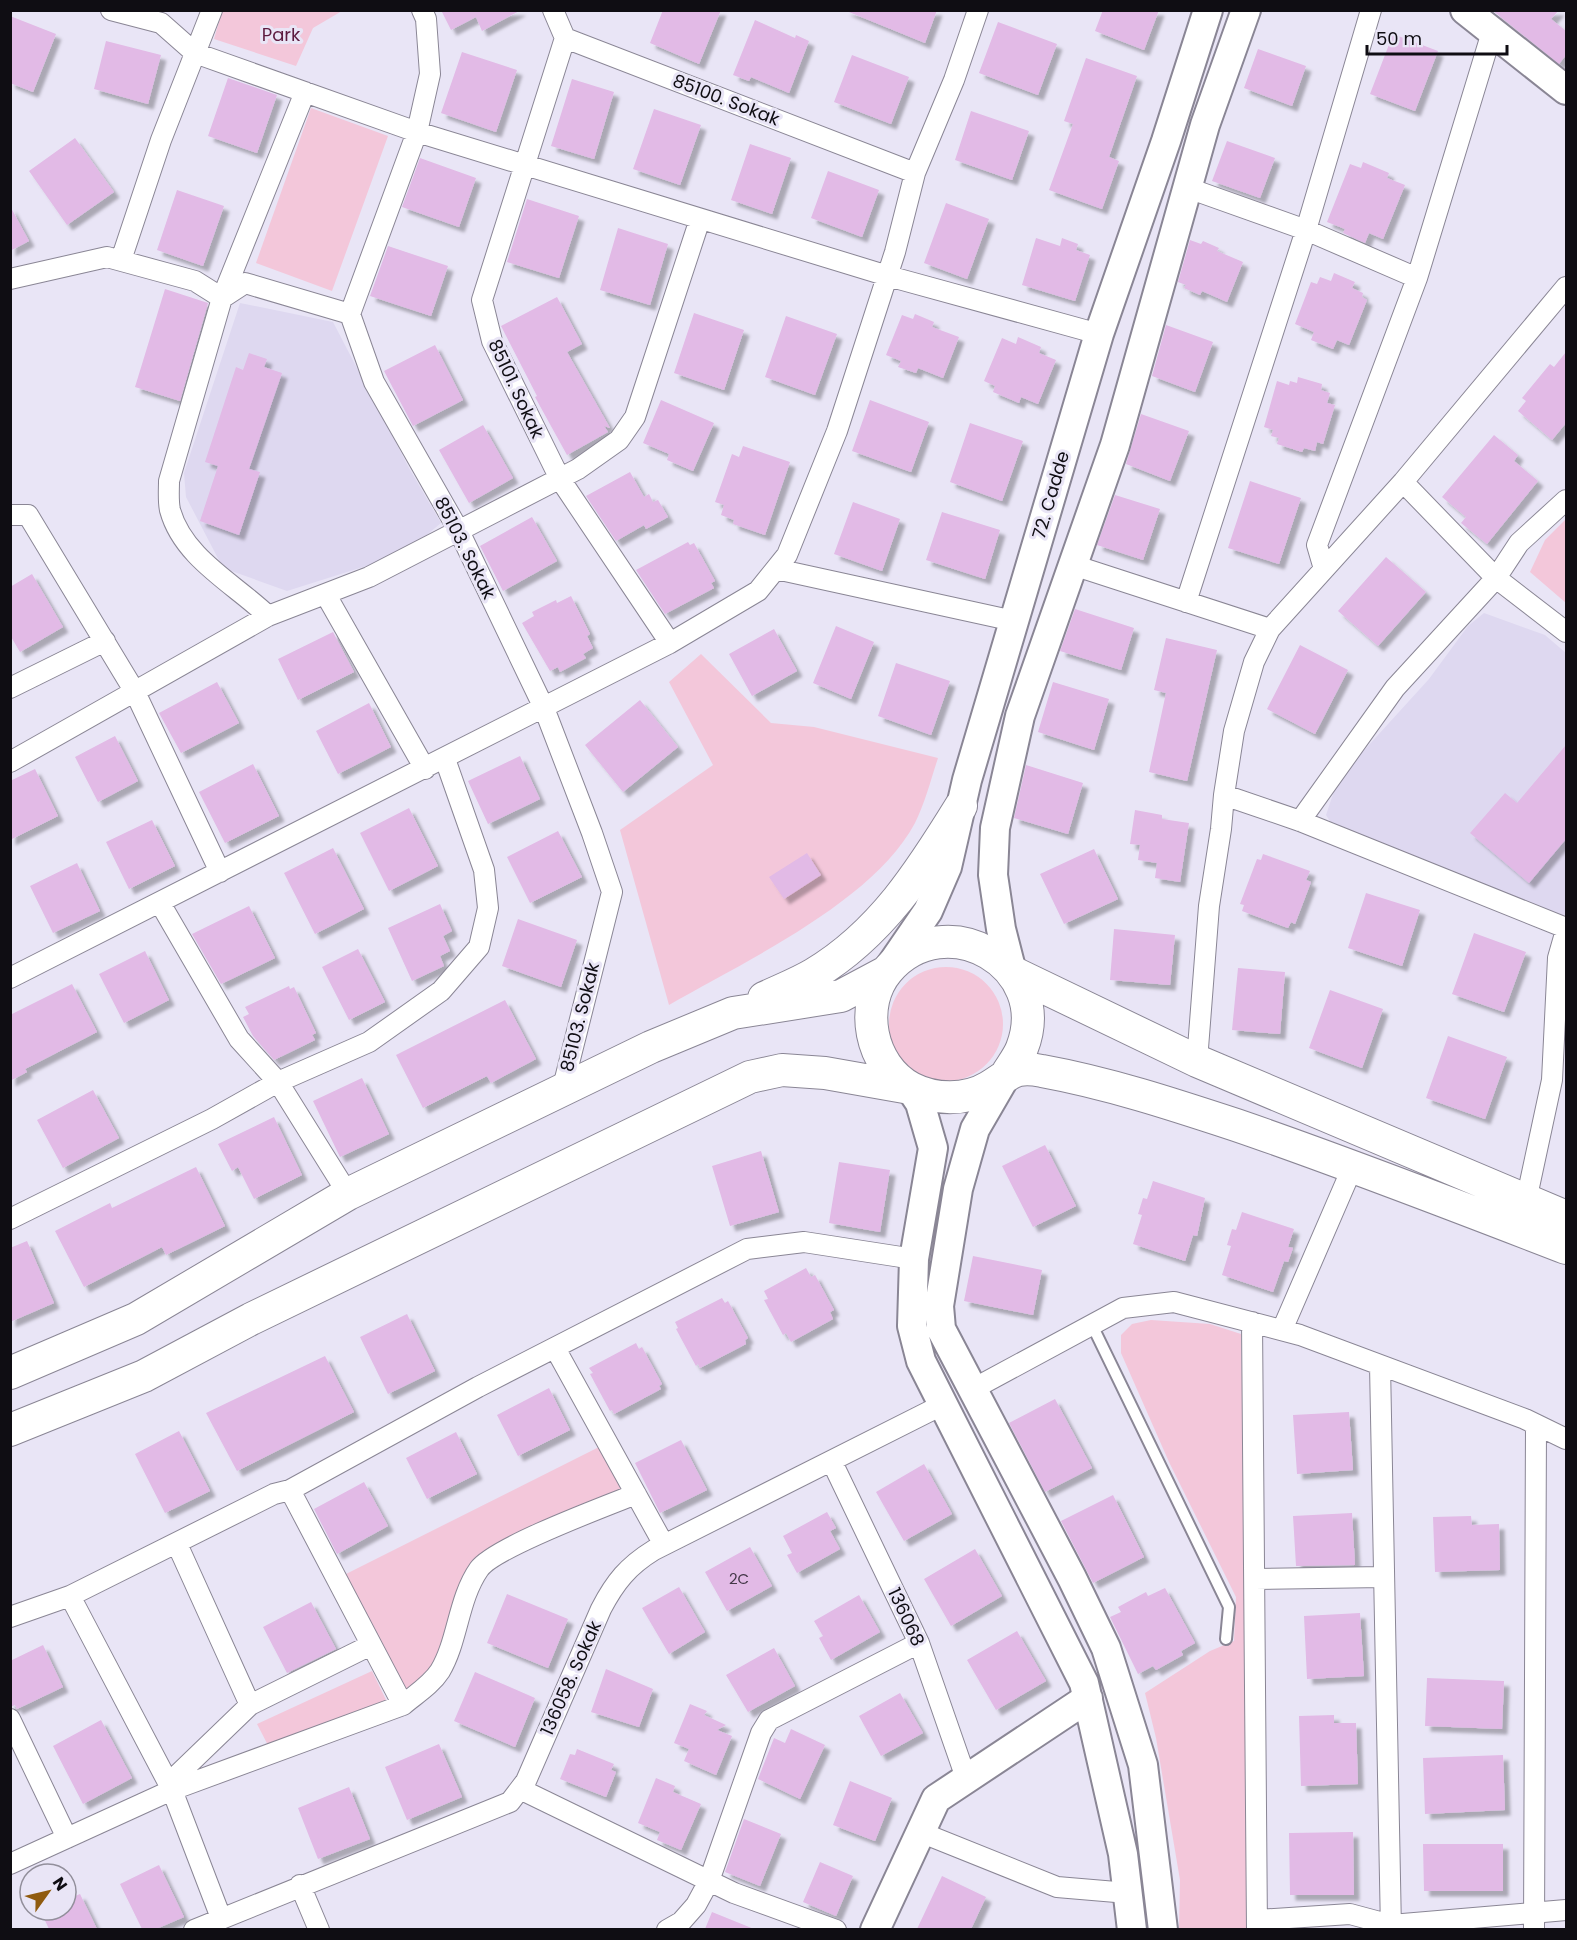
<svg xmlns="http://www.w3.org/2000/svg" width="1577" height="1940" font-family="Poppins,sans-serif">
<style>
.built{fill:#ded8f0}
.green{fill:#f3c7da}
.building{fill:#e2bae6;filter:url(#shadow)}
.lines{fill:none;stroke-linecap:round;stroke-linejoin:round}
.lane-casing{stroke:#8a8695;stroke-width:14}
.street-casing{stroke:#8a8695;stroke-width:22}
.secondary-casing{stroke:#8a8695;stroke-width:32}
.primary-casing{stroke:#8a8695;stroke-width:34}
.lane{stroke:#fff;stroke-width:10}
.street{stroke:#fff;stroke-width:20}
.secondary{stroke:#fff;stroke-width:28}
.primary{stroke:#fff;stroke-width:32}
.labels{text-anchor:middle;stroke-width:6;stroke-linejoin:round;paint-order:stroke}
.number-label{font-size:15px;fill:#443848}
.park-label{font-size:18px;fill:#5c1b3f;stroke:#e9e5f6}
.street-label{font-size:18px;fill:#0f0d13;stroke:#e9e5f6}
</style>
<defs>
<filter id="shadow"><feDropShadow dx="5.5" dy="5.5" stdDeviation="1.5" flood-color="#0004"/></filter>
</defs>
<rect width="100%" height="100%" fill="#e9e5f6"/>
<path class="built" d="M240,303L333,322L409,468L441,523L404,554L287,591L223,568L186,497L184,473Z
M1484,613L1545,635L1566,653V913L1564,916L1335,829L1326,815L1338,779L1429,679L1468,626Z"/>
<path class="green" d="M222,11V10L342,11L313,28L296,66L214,39Z
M311,108L388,136L332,291L256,263Z
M1566,519V603L1530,572L1545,540Z
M701,654L771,723L814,727L938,758C931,779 925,803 915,823C873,902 745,961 669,1005L620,830L713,765L669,682Z
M889 1024a57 57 0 1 1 114 0a57 57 0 1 1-114 0Z
M1151,1320L1210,1324L1241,1334L1249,1753L1246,1929H1179L1180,1880L1156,1738L1145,1693L1210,1651L1234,1641L1236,1597L1169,1462L1121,1353V1335L1132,1324Z
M601,1446L626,1490L473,1567L434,1664L405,1692L346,1574Z
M372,1671L388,1704L272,1753L257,1724Z"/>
<path class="building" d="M441,10H521L482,31L476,17L451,30Z
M663,10H721L699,64L650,43Z
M844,10H937L925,43Z
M1103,10H1159L1144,50L1095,31Z
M1492,10H1559L1551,19L1566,31V55L1559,64Z
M10,16L56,34L33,92L10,83Z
M755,20L795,38L796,35L809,41L789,93L751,77L749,81L733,75Z
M998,22L1057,44L1038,95L979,73Z
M1393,34L1438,51L1415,111L1370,94Z
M106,41L161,55L148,104L94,89Z
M1258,49L1306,66L1292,106L1244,88Z
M462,52L517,70L496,132L441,113Z
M852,55L909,77L891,124L834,102Z
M1086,58L1137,76L1109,157L1119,161L1102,209L1049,190L1073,124L1064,121Z
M228,78L277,95L257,153L208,136Z
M572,79L614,92L594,159L551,146Z
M654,109L701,125L680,185L633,169Z
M971,111L1029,131L1012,180L955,160Z
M75,138L114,192L67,225L29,171Z
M1227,141L1275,158L1260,198L1212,181Z
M750,144L791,158L772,214L731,200Z
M420,158L476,178L459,227L402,207Z
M1363,162L1389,173L1387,178L1405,185L1383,239L1369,233L1365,243L1343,233L1345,229L1327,222L1350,164L1361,168Z
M828,171L879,190L862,237L811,218Z
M177,190L224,206L203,266L157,250Z
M527,199L579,216L559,278L507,262Z
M946,203L989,219L967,279L924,263Z
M10,206L29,241L10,251Z
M618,228L668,244L650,305L600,290Z
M1036,238L1060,246L1062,238L1078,244L1076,250L1090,255L1075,301L1022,285Z
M1190,240L1201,244L1203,241L1219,248L1217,251L1243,262L1227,302L1202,291L1200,295L1184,288L1186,285L1178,282Z
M388,246L448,266L431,316L370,296Z
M1334,273L1355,282L1352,288L1363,293L1362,297L1367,300L1349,345L1337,340L1333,349L1311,340L1314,332L1295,324L1311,282L1317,284L1320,277L1331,281Z
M165,289L208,303L180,401L135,387Z
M557,297L582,344L567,352L610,428L604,426L608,432L567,455L535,397L537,396L501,326Z
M694,313L744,330L724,390L674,373Z
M915,314L934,322L932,327L959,337L943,378L918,368L916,373L898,367L901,361L886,355L902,315L913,319Z
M786,316L837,334L815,395L765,377Z
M1166,325L1213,342L1195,392L1152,376Z
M1018,337L1041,347L1039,353L1056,360L1038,404L1021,397L1019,403L993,392L995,386L984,381L1002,338L1016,344Z
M435,345L463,400L413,426L384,371Z
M1566,352V423L1552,440L1518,411L1526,401L1522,398L1550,364L1554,367Z
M249,353L267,359L264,367L282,373L249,469L260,472L239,535L200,521L218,466L205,462L236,367L243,370Z
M1298,377L1322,384L1321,390L1330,393L1327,403L1335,405L1323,444L1317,442L1315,451L1304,448L1302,452L1277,444L1279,438L1271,436L1273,430L1264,427L1277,381L1289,385L1290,381L1297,383Z
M661,400L714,423L693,471L667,460L669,454L643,443Z
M870,400L929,422L911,472L852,451Z
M1141,414L1189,431L1170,481L1126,464Z
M970,423L1023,441L1002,501L950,482Z
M483,425L513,478L469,503L439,450Z
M1494,435L1518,455L1514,461L1538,481L1487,544L1461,523L1466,517L1442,497Z
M743,446L790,462L765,535L733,524L734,520L721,515L724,505L715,502L732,454L739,457Z
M630,472L644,497L649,494L653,502L658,500L668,517L646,529L644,525L616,541L586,496Z
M1250,481L1301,498L1279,564L1228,548Z
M1115,495L1160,509L1143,560L1097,545Z
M853,502L900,519L882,571L834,554Z
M942,512L1000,530L985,579L926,560Z
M532,517L557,561L503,591L480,546Z
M688,542L690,545L694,543L715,581L711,583L714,588L665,614L636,570Z
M1386,557L1426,592L1378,646L1338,611Z
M32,574L63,627L20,652L10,635V587Z
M571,596L590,634L587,636L593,648L583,654L586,658L560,672L558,667L550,671L522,623L534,616L532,612L556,600L557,603Z
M1075,609L1134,628L1121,670L1060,651Z
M836,626L874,642L851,699L813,683Z
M774,629L797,671L752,696L729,654Z
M333,632L354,672L298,700L278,659Z
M1166,638L1217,650L1187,781L1149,772L1166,693L1154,690Z
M1300,645L1348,670L1315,734L1267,709Z
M896,663L950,681L931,735L878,716Z
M217,682L239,723L181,753L159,713Z
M1053,682L1109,699L1094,750L1038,732Z
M640,700L678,747L623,792L585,745Z
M369,703L391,747L338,774L316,731Z
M115,736L138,781L98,802L75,757Z
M1566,745V839L1529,883L1470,833L1505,793L1517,803Z
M520,756L540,799L488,824L468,781Z
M253,764L279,816L225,843L199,792Z
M1026,765L1083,783L1068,834L1014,818Z
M35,769L58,816L10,840V781Z
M409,808L438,866L389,891L360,833Z
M1135,810L1162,815V819L1189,823L1180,882L1155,878L1157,863L1138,860L1140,845L1130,844Z
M152,820L175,866L129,889L106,842Z
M558,831L582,877L530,903L507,857Z
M333,848L364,909L315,934L284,873Z
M1094,849L1118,899L1064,924L1040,874Z
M807,853L821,875L784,899L769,877Z
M1263,854L1310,871L1306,880L1311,882L1295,924L1291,922L1288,928L1242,911L1244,905L1240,904L1257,859L1261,860Z
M77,863L100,911L53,933L30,886Z
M1366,893L1420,910L1402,966L1348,948Z
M440,904L452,931L443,936L450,951L440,956L444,966L412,981L388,928Z
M249,906L275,958L221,984L192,934Z
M518,919L577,940L561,987L502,966Z
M1114,929L1175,935L1170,985L1110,980Z
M1474,933L1526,952L1504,1012L1452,994Z
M358,949L385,1002L349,1020L322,967Z
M145,951L169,1000L124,1023L99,974Z
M1238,968L1285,972L1280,1034L1232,1030Z
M72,984L97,1032L25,1069L27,1072L10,1081V1015Z
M289,986L290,989L294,987L316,1033L312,1035L315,1040L274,1060L253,1036L243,1017L249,1014L245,1007Z
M1330,990L1383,1009L1362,1068L1309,1048Z
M505,1000L536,1059L491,1083L487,1076L423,1108L396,1055Z
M1448,1036L1507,1057L1485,1119L1426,1098Z
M362,1078L389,1134L340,1157L313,1101Z
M93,1090L119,1138L63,1168L37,1120Z
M274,1117L302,1175L254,1199L238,1167L232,1171L218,1144Z
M1045,1145L1076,1206L1033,1227L1002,1166Z
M761,1151L779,1212L730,1226L712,1166Z
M839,1162L890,1170L880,1232L829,1223Z
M196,1167L225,1226L166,1255L162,1247L84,1287L55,1231L110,1203L112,1208Z
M1153,1181L1205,1198L1197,1236L1193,1235L1185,1261L1133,1244L1142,1215L1138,1214L1143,1198L1147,1199Z
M1242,1212L1294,1229L1288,1247L1293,1248L1288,1262L1284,1261L1273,1292L1222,1275L1231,1246L1227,1245L1232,1229L1236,1230Z
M27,1241L54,1303L10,1322V1248Z
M973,1256L1042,1270L1033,1315L964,1301Z
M806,1268L811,1277L815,1275L834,1310L830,1312L833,1319L791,1342L786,1333L783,1335L764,1300L768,1299L764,1291Z
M722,1298L725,1303L728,1301L748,1338L745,1340L746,1344L700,1368L698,1364L696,1366L676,1329L678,1328L675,1322Z
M407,1314L435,1371L388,1394L360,1337Z
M636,1343L639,1349L642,1347L662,1384L659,1386L661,1389L614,1414L612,1410L610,1411L590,1374L593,1373L589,1368Z
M325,1356L354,1412L237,1471L206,1413Z
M549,1388L570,1430L518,1456L497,1415Z
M1055,1399L1092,1468L1045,1492L1009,1423Z
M1349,1412L1353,1470L1297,1474L1293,1415Z
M179,1431L210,1491L165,1513L135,1454Z
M456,1432L477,1474L427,1499L406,1458Z
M681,1440L707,1490L660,1513L635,1463Z
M924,1464L952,1514L904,1541L876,1492Z
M364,1482L388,1526L337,1554L314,1509Z
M1113,1495L1144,1557L1093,1583L1061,1521Z
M827,1512L836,1528L830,1531L840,1549L797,1573L787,1555L792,1553L783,1536Z
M1352,1513L1355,1565L1296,1566L1293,1516Z
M1471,1516L1472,1525L1499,1524L1500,1570L1435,1572L1433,1517Z
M750,1547L772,1586L727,1611L705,1572Z
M975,1549L1002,1596L951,1626L924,1579Z
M679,1587L705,1632L669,1654L642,1608Z
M1165,1588L1195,1643L1181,1651L1183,1655L1156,1670L1153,1666L1138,1674L1110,1617L1121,1612L1118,1607L1146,1592L1148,1596Z
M507,1594L568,1619L548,1668L487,1643Z
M859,1595L880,1632L831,1660L819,1638L823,1636L814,1621Z
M311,1602L336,1649L287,1673L263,1627Z
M1360,1613L1364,1676L1307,1679L1304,1616Z
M1017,1631L1046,1681L996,1710L967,1660Z
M43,1645L63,1687L17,1709L15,1705L10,1707V1661Z
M774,1648L795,1686L748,1712L726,1675Z
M606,1669L653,1689L639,1727L591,1712Z
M475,1672L535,1698L515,1747L454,1721Z
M1427,1678L1504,1681L1502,1729L1425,1726Z
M900,1693L923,1733L881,1756L859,1716Z
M690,1704L707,1711L704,1715L726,1725L717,1730L732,1736L716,1775L684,1761L689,1749L674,1743Z
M1334,1715V1723H1356L1358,1784L1301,1786L1299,1716Z
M101,1720L132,1778L83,1804L53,1746Z
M791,1729L825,1745L800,1799L758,1779L774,1738L785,1743Z
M439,1744L462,1797L407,1820L385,1767Z
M577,1749L614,1764L611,1770L616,1772L606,1797L560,1779L570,1754L575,1755Z
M1503,1755L1505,1810L1425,1814L1423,1758Z
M656,1778L675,1786L673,1792L701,1804L681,1850L657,1840L660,1832L638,1823Z
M850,1781L892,1798L875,1841L833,1825Z
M349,1787L370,1839L318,1859L298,1808Z
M744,1819L781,1834L760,1886L725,1872Z
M1353,1832L1354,1895H1290L1289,1833Z
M1423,1844H1503V1891H1424Z
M820,1862L853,1876L836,1916L803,1902Z
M159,1865L184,1917L156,1929H142L120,1884Z
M942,1876L986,1897L971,1929H917Z
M80,1894L97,1929H49L40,1910H66V1900Z
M712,1912L754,1929H705Z"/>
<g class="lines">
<defs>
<path id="lane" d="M1092,1325L1229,1607L1226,1639"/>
<path id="street" d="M111,10L161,23L195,53L417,132L888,276L1099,334
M422,10L426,19L430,74L417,132L350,314L374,382L459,531L544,708L592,833L612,892L562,1091
M553,10L565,38L915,173
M565,38L482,300L492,341L560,479L670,643
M1188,188L1306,230L1417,278
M121,260L161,140L212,10
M10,279L107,257L195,281L222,298L305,92
M1403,482L1496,578L1566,632
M10,515H28L135,692L220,872
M1073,565L1270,629
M776,569L1014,621
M1324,569L1317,545L1417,278L1492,32
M326,595L425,769
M1186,602L1306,230L1371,10
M268,616C235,584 183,558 170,510C168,501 169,490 169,481L222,298L245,283L350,314
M10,688L105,641
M10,762L268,616L369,577L578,469L619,440L635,417L700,219
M1224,795L1300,821L1566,928
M1300,821L1395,688L1496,578L1519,543L1566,500
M160,903L239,1039L278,1082L348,1194
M10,978L670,643L758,591L787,555L837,431L895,252L915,173L954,80L978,10
M1197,1061L1209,906L1221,829L1224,795L1234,731L1254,662L1270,629L1403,482L1566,287
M1526,1201L1552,1080L1558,958L1566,930
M10,1219L212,1119L278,1082L369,1042L441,991L479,947L488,908L484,870L445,759
M1252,1322L1257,1930
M1282,1330L1353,1166
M555,1348L664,1545
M1380,1365L1391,1930
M973,1389L1123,1308L1174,1302L1300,1335L1525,1419L1566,1439
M832,1462L919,1643L966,1778
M290,1490L403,1705
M177,1544L250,1705
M1255,1579L1383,1577
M70,1596L172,1790L221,1918
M10,1617L70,1596L274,1494L290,1490L478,1387L747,1249L804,1242L914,1259
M10,1719L67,1838
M168,1784L250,1705L371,1645
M520,1789L734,1893L836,1930
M920,1832L1057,1887L1128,1893
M10,1864L172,1790L403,1705C416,1694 431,1685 440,1671C458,1641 458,1599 479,1569C495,1547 606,1506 636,1494
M300,1885L319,1930
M1257,1920L1350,1914L1391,1925L1566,1910
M194,1930L510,1802L526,1781L601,1609C615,1582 628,1566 654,1550L942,1405
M667,1930L681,1922L696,1905L709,1881L761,1733L769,1720L919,1643
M1534,1930L1536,1425"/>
<path id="secondary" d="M1465,10L1566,90
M891,965L928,911L947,867L967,780L1099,334L1166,141L1208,10
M1012,972L1001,929L993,875L995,828L1020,716L1115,445L1205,125L1246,10
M1008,1072L975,1129L958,1189L939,1306L941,1329L1072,1578L1106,1648L1143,1765L1163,1930
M910,1088L920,1103L933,1148L914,1259L912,1326L921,1361L1084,1683L1123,1854L1132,1930
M875,1930L936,1799L1088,1698"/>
<path id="primary" d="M1012,972L1197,1061L1566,1217
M764,998C781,990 799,983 814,974C881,934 921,871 961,806
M1008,1072C1013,1064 1019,1056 1022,1048C1054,966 946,903 888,970C858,1005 870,1066 911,1088C934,1100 966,1101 989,1087C1010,1074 1015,1065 1042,1071C1108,1083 1172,1104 1236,1125C1347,1163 1457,1206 1566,1248
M10,1373L136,1319L348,1194L651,1047L733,1013L841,996L886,972
M10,1430L144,1376L251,1319L750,1077L782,1070L825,1073L910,1088"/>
</defs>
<use href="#lane" class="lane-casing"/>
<use href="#street" class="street-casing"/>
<use href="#secondary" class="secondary-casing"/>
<use href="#primary" class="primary-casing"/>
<use href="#lane" class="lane"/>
<use href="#street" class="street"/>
<use href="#secondary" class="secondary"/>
<use href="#primary" class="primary"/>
</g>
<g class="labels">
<g class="number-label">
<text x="739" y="1584">2C</text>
</g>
<g class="park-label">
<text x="281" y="41">Park</text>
</g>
<g class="street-label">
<text transform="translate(726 100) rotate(21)" y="6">85100. Sokak</text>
<text transform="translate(516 389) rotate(65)" y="6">85101. Sokak</text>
<text transform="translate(1051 495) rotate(-74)" y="6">72. Cadde</text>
<text transform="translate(465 548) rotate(63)" y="6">85103. Sokak</text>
<text transform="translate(580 1017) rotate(-76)" y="6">85103. Sokak</text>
<text transform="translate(906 1617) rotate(65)" y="6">136068</text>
<text transform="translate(571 1678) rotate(-66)" y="6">136058. Sokak</text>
</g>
</g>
<rect width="1577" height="1940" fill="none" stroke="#0f0d13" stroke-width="24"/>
<g transform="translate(48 1892) rotate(56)"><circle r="28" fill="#e9e5f6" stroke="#928f9b" stroke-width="1.5"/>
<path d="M0-4.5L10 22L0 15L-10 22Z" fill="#905b0f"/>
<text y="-9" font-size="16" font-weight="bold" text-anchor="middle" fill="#0f0d13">N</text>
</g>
<path d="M1367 45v9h140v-9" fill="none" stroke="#0f0d13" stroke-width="3"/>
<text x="1376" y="45" font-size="18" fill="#0f0d13" stroke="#e9e5f6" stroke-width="4.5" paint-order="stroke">50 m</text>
</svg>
